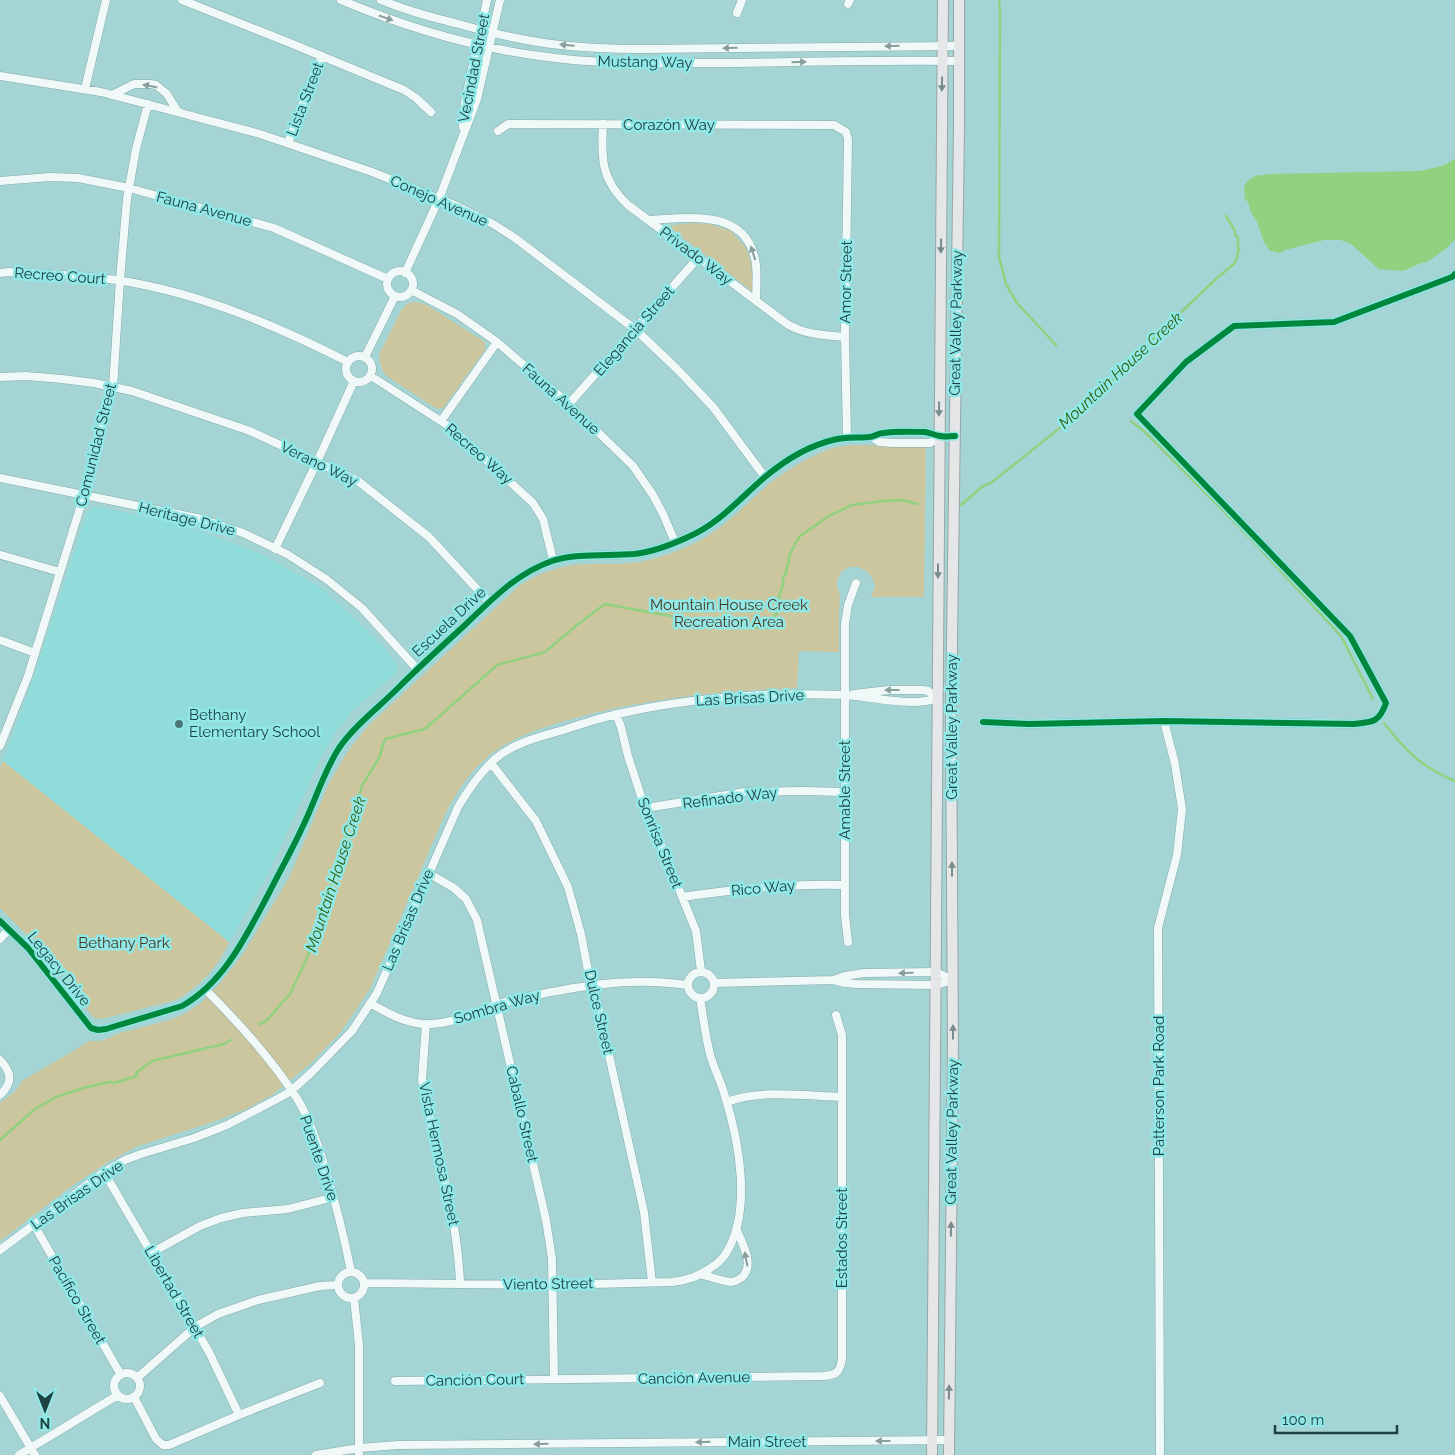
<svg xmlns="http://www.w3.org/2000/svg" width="1455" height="1455" font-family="Raleway,sans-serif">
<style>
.built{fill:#8fdcdb}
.green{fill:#ccc69e}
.water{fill:#91d180}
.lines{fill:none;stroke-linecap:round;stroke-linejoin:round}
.stream{stroke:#91d180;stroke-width:2.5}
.minor-casing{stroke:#85abab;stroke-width:9}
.major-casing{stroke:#98a5a5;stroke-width:12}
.minor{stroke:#f1f9f8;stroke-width:8}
.major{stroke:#e5e6e7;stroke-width:10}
.cycleway-casing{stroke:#90e8e7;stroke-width:9}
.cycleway{stroke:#00873e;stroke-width:6}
.oneway{fill:#879e9d}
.oneway2{fill:#778c8c}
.poi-dot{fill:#4c7575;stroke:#90e8e7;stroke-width:2}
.labels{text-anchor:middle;stroke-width:5;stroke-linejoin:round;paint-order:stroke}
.street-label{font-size:15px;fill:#1d4242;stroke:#90e8e7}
.park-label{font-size:15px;fill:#483924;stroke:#90e8e7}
.poi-label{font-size:15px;fill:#1d4242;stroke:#90e8e7;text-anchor:start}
.water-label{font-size:16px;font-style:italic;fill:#315e0d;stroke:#90e8e7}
</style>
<rect width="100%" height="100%" fill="#a4d4d3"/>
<path class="built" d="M94,507H98L181,524L261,554L320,587L352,616L384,647L398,665L397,672L352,711L333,736L319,761L270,870L229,942L3,761L31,685L87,513Z"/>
<path class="green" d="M689,223L709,224L731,231L746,248L751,263L753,292L668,226Z
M416,302L425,304L485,342V350L443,408L437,409L385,375L381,367L379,355L402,309L408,303Z
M855,445L926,447L924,597H871L875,587C871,564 843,559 837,581C836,587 839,591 840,596C840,601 839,607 839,612C839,626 839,639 839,652L799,651L797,688C722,691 648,698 575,718C545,727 516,735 491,754C470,771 457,791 445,814L370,989L340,1033L310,1064L272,1095L244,1110L216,1121L138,1146L110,1161L73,1185L0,1241V1103C9,1096 18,1091 22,1081L90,1041H101L120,1033L170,1020L184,1014L200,1004L221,982L243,954L289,878L329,783L348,751L367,727L519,586C542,571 564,564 591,564C604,563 616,565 629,563C652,561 674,553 695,543C719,532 738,512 758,494C777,475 810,455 836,447C842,446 849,446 855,445Z
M3,761L229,942C220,965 198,988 176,1000L102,1019L94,1018L92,1016L68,982L43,951L0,908V768Z"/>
<path class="water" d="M1455,159V239L1447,248L1427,262L1421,263L1403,271L1379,269L1351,244L1341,240H1324L1285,250L1281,253L1270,251L1264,242L1257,222L1251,213L1248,202L1245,199L1244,187C1249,178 1254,175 1264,175L1266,174L1420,171L1442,166Z"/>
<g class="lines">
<path class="stream" d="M999,0L1000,12L999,257L1006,284L1017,303L1056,345
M1131,421L1146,433L1250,538L1341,636L1373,699
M961,505L983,486L991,483L1086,407L1138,353L1217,278L1235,263L1239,250L1238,248V238L1235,235V231L1226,216
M1384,723C1406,751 1421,767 1455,781
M259,1024L266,1021L290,994L307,958L316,935L350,820L363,784L379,758L385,739L425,729L497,665L545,652L577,625L605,604C660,614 715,626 771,628L774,616L777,613L780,593L783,586V577L786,574L785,573L786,571L791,551L794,548V545L800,536L829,516L852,505L883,501L902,500L918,504
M0,1140L35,1109L56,1097L83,1088L110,1082L114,1083L137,1076L136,1073L152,1061L224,1044L231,1040"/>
<defs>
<path id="minor" d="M182,0L290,43L404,90L416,98L431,112
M341,0C405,27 472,47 540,56C600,65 661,63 721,63C800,62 879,60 959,61
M381,0C405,10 430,17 455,23C490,33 525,41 560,45C587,48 614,49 641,49L959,46
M848,4L850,0
M737,13L742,0
M0,76L101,92L260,134L372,172L457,206L493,224L515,238L636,330L677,369L713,407L765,477
M85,89L106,0
M112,95L134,84H150L156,85L167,94L178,112
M603,124C601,158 601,180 628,205L787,324C806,335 823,335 845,337
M463,127L465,101L487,0
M498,131L508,124L834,125L846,132L848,139L845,337L847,438
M288,143L317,65L322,56
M0,181L50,177L78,178L129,188L274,228L388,279
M648,220C687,218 744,208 755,259C758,272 756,288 756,301
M387 284a13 13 0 1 1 26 0a13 13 0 1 1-26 0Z
M0,273L9,272C46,274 85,275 123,281C202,294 277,326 348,362
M405,273L439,199L477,99L500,0
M411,290L457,314L497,342L569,404L633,466L653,495L663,514L675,542
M346 369a13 13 0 1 1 26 0a13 13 0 1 1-26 0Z
M365,357L395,296
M371,376L450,427L533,503L543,519L553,560
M0,377L26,376L62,379L94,383L132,391L250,431L358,481L429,537L489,602
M569,404L698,258
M441,421L497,342
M872,437L879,442L893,443H930L940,436
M0,478L202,519L243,533L287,554L326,579L362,608L417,669
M275,549L317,462L354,381
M1,555L60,572
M0,640L35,653
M854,694L888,690H923L928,691L937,698
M616,714L621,727L628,756L641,796L696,931L701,971
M983,722L1029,724L1164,721L1354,724C1372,722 1379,723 1386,703L1350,636L1137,414L1186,362L1234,326L1334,322L1452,277L1455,274
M0,746L28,676L84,495L113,387L120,280L127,199L136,149L148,104
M491,763L536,821L568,887L581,934L589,976L596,997L644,1212L652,1282
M646,808L745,792L802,791L844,792
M428,873L454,888L466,899L477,920L546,1220L552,1259L554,1379
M682,897C736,889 790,883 845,885
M0,921L28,948L91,1028L98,1030L106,1029L182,1006C225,982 247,934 269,893C280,871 292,850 302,828C315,802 323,773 339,748C354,726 378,708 397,689C419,667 442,646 465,625C491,600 517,573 552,561C576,553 608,556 634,554C653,552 671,545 688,537C719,524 739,499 765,477C784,461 808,446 833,440C844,437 857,438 869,437C874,437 878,433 883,433C897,431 911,432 925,432C931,433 934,435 940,436C944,437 950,436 955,436
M0,939L9,929
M848,942L845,915V624L848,605L856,583
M688 985a13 13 0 1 1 26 0a13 13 0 1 1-26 0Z
M833,980L845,976L864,973L936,972L953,980
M714,983L833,980L845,983L857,984L936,985L953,980
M205,989C239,1023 272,1059 298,1100C311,1122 319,1147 326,1171C336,1204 344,1237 351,1271
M370,1003C387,1013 403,1022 423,1024C454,1026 481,1008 510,1001C531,995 553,992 574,988C594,985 614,982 634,982C652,981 670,983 688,985
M426,1024L422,1080L425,1097C439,1159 458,1221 460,1284
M0,1060C12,1072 13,1083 0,1095
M727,1102C759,1089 807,1096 842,1097
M104,1172L209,1352L239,1415
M34,1225L121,1375
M0,1250L104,1172L125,1160L141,1154L194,1138L227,1125L279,1098L291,1091L312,1072L352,1031L377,993L458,807C468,790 480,773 495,759C512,744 538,737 560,731C579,725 598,718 618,714C692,697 769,692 844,695C871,696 912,708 937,698
M151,1253L200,1226L221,1218L243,1213L288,1209L334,1197
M338 1285a13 13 0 1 1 26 0a13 13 0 1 1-26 0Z
M700,1274C709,1276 720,1281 730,1282C734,1282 738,1280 741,1278C756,1266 742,1244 737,1230
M364,1283L553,1285L672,1282C677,1281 682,1281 687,1279C698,1277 718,1265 725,1255C753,1212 739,1140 724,1093C720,1079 712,1065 709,1050C705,1033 703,1015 700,998
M354,1298L359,1345V1455
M114 1386a13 13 0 1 1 26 0a13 13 0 1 1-26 0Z
M137,1378L195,1327L218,1314L258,1300L320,1286L337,1285
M395,1381L823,1376C836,1375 840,1373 842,1359V1035L836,1015
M0,1396L35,1455
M134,1397L156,1439L163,1445H169L239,1415L320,1383
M19,1455L118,1395
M316,1455L359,1448L398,1445L949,1440
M1160,1455L1158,928L1177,855L1182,809L1175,764L1164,721"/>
<path id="major" d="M932,1455L943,0
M949,1455L953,1041L951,715L959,128V0"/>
</defs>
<use href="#minor" class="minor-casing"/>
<use href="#major" class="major-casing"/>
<use href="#minor" class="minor"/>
<use href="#major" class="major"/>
<defs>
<path id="cycleway" d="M983,722L1029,724L1164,721L1354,724C1372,722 1379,723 1386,703L1350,636L1137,414L1186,362L1234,326L1334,322L1452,277L1455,274
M0,921L28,948L91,1028L98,1030L106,1029L182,1006C225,982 247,934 269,893C280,871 292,850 302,828C315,802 323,773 339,748C354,726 378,708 397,689C419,667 442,646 465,625C491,600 517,573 552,561C576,553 608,556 634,554C653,552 671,545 688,537C719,524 739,499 765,477C784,461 808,446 833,440C844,437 857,438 869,437C874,437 878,433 883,433C897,431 911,432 925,432C931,433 934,435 940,436C944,437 950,436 955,436"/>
</defs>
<use href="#cycleway" class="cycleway-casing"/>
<use href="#cycleway" class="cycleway"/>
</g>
<defs><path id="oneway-solid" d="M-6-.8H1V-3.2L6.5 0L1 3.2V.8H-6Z" transform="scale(1.25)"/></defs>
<g class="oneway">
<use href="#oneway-solid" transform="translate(386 18) rotate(19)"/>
<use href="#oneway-solid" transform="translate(567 45) rotate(-175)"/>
<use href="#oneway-solid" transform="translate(892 46) rotate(179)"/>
<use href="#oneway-solid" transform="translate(730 48) rotate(179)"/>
<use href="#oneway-solid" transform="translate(799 62) rotate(-1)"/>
<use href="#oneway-solid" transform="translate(150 86) rotate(-169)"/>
<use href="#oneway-solid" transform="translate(753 253) rotate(-108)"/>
<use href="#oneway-solid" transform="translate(892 690) rotate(180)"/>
<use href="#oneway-solid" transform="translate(906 973) rotate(179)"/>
<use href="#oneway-solid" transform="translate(746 1259) rotate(-101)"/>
<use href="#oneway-solid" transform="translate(883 1441) rotate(180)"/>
<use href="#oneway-solid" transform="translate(703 1442) rotate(179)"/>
<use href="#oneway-solid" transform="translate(541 1444) rotate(179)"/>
</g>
<g class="oneway2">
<use href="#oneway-solid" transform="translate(942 84) rotate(91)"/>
<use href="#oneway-solid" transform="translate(941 246) rotate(91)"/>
<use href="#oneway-solid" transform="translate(939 409) rotate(91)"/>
<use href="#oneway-solid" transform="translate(938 571) rotate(90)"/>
<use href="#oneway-solid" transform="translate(952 869) rotate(-90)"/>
<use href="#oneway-solid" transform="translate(953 1032) rotate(-90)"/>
<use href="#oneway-solid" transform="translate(951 1229) rotate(-89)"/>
<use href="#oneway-solid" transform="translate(949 1392) rotate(-89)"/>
</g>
<circle class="poi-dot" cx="179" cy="724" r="5"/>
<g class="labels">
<g class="street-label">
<text transform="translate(645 62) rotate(1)" y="5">Mustang Way</text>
<text transform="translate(474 68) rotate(-79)" y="5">Vecindad Street</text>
<text transform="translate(305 99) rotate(-69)" y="5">Lista Street</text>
<text x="669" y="130">Corazón Way</text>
<text transform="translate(439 201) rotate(24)" y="5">Conejo Avenue</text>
<text transform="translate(204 209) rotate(15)" y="5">Fauna Avenue</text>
<text transform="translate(696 256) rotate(37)" y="5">Privado Way</text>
<text transform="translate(60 276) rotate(4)" y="5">Recreo Court</text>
<text transform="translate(846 282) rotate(-89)" y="5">Amor Street</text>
<text transform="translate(956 323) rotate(-89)" y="5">Great Valley Parkway</text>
<text transform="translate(634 331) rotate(-49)" y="5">Elegancia Street</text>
<text transform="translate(561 399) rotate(42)" y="5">Fauna Avenue</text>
<text transform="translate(96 445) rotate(-76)" y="5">Comunidad Street</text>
<text transform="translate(479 454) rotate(41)" y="5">Recreo Way</text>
<text transform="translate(319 464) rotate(26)" y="5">Verano Way</text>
<text transform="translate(187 519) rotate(14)" y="5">Heritage Drive</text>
<text transform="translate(449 622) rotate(-43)" y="5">Escuela Drive</text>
<text transform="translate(750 698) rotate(-3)" y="5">Las Brisas Drive</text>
<text transform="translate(952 727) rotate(-90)" y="5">Great Valley Parkway</text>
<text transform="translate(845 790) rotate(-90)" y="5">Amable Street</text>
<text transform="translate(730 798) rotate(-7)" y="5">Refinado Way</text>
<text transform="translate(660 843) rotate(68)" y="5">Sonrisa Street</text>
<text transform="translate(763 888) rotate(-5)" y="5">Rico Way</text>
<text transform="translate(408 920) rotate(-67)" y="5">Las Brisas Drive</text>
<text transform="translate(59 969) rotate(51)" y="5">Legacy Drive</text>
<text transform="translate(497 1007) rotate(-16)" y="5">Sombra Way</text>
<text transform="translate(599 1012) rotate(77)" y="5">Dulce Street</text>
<text transform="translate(1159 1086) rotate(-90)" y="5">Patterson Park Road</text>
<text transform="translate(522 1114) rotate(77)" y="5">Caballo Street</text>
<text transform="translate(952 1132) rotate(-89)" y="5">Great Valley Parkway</text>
<text transform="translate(439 1154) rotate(78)" y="5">Vista Hermosa Street</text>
<text transform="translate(319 1158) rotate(71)" y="5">Puente Drive</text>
<text transform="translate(77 1195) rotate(-35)" y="5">Las Brisas Drive</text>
<text transform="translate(842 1238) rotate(-90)" y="5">Estados Street</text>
<text transform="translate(548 1284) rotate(-1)" y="5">Viento Street</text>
<text transform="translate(174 1292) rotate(60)" y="5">Libertad Street</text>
<text transform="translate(77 1300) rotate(60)" y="5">Pacífico Street</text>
<text transform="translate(694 1378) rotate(-1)" y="5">Canción Avenue</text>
<text transform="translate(475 1380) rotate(-1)" y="5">Canción Court</text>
<text x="767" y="1447">Main Street</text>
</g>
<g class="park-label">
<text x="729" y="610">Mountain House Creek<tspan x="729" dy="17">Recreation Area</tspan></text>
<text x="124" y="948">Bethany Park</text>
</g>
<g class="poi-label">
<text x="189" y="720">Bethany<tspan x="189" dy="17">Elementary School</tspan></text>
</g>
<g class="water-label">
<text transform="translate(1120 370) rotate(-43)" y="6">Mountain House Creek</text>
<text transform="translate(335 874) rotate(-72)" y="6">Mountain House Creek</text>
</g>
</g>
<g transform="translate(45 1410) rotate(180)" stroke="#90e8e7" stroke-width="4" paint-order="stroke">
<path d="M0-4L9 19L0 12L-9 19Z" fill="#1d4242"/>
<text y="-8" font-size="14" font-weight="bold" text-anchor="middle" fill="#1d4242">N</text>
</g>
<path d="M1275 1425v8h122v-8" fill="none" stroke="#1d4242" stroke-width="2.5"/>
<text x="1282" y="1425" font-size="15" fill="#1d4242" stroke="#90e8e7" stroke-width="4" paint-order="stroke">100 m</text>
</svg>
